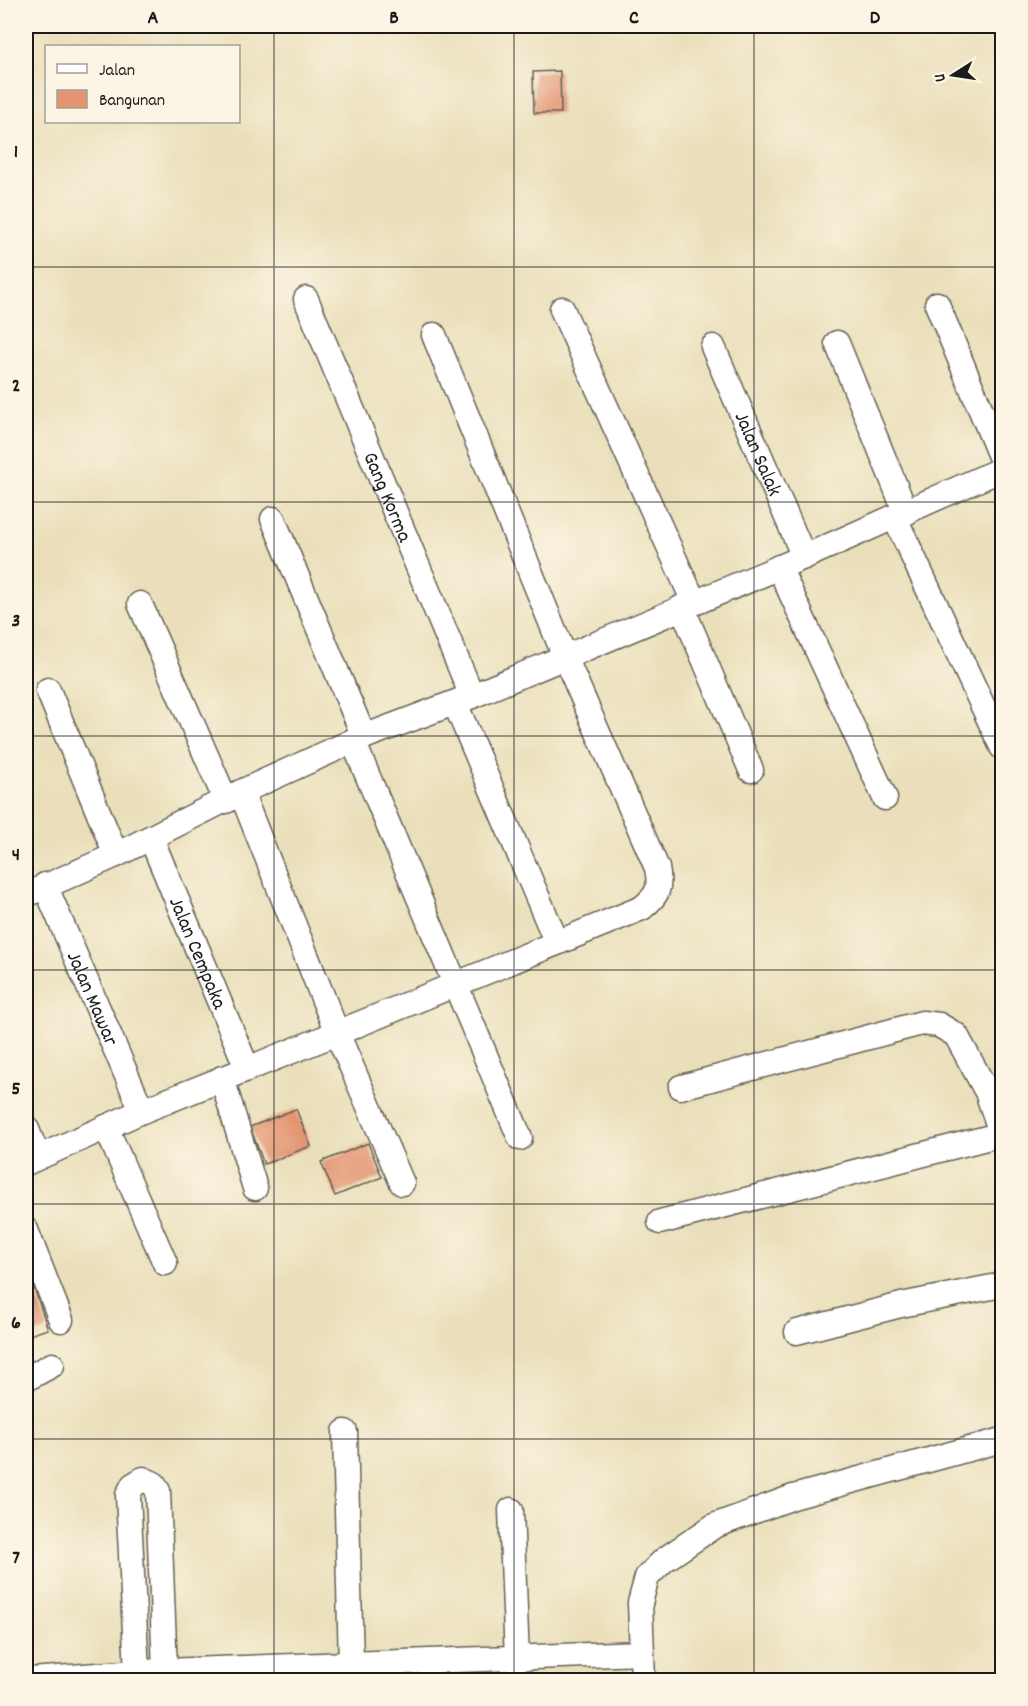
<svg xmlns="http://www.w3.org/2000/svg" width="1028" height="1706" font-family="Dekko,sans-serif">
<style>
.building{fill:#e39572}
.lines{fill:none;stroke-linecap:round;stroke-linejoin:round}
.minor-casing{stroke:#646053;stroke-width:27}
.minor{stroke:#fff;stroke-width:24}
.grid{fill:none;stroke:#1c1c1c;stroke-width:1.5;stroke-opacity:0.55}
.labels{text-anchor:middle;stroke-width:6;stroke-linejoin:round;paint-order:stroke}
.street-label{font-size:21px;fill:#1c1c1c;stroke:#fcf5e5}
.neatline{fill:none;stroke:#1c1c1c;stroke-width:2}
.grid-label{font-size:20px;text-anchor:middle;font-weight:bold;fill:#1c1c1c}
</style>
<rect width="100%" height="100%" fill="#fcf5e5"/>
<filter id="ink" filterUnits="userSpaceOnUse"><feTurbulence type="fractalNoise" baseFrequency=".0167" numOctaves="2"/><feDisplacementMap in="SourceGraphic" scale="12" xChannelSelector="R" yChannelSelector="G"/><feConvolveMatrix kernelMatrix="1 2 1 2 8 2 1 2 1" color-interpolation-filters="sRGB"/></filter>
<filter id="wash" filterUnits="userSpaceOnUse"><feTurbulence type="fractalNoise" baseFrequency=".008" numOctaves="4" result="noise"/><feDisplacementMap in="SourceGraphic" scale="24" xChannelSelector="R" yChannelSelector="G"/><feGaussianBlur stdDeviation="1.35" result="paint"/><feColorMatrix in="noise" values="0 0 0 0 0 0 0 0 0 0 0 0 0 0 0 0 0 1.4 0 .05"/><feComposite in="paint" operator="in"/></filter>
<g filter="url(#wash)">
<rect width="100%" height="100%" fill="#eadfba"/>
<g id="blocks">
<path class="building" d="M560,71L561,113H534L533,72Z
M296,1109L311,1146L264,1164L250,1127Z
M368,1143L382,1177L335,1196L321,1162Z
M33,1285L48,1329L26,1336V1287Z"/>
</g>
</g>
<g filter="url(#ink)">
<use href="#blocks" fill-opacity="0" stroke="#646053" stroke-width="1.5"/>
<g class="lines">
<defs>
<g id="minor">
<path id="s1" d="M306,299L472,696"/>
<path d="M937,304L1002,461"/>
<path d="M562,309L694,602"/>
<path d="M837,343L906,513"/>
<path id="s2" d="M713,347L804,557"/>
<path d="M895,518L1002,747"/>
<path d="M273,519L364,737"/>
<path d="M779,567L885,798"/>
<path d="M140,604L226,801"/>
<path d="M682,607L751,770"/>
<path d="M48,690L116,855"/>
<path d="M455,703L557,943"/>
<path d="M353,741L520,1138"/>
<path d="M241,792L337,1033L402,1183"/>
<path id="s3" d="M151,838L247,1068"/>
<path id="s4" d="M45,885L142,1111"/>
<path d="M26,895L116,855L241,792L353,741L472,696L804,557L1002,469"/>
<path d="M222,1078L255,1188"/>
<path d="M681,1087L922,1023L939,1025L956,1035L987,1092L1002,1136"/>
<path d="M26,1127L38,1157"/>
<path d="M106,1127L165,1263"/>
<path d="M26,1163L142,1111L337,1033L642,908C658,895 661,889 657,868L565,657L434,335"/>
<path d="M660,1222L1002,1134"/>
<path d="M26,1230L61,1320"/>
<path d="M797,1332L901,1305L1002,1285"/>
<path d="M26,1379L52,1365"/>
<path d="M345,1432L351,1664"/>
<path d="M511,1510L517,1659"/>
<path d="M31,1680L137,1672L641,1653"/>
<path d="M144,1680L137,1672L128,1495L133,1485L143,1479L154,1484L158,1491L165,1671L162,1680"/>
<path d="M643,1680L640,1603L647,1577L664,1560L714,1526L793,1497L1002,1440"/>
</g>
</defs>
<use href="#minor" class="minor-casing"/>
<use href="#minor" class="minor"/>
</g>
</g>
<path class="grid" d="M274,26V1680M514,26V1680M754,26V1680M26,267H1002M26,502H1002M26,736H1002M26,970H1002M26,1204H1002M26,1439H1002"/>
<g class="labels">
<g class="street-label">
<text dy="7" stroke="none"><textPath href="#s2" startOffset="116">Jalan Salak</textPath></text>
<text dy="7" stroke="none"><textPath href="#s1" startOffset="214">Gang Korma</textPath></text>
<text dy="7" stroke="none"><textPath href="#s3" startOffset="124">Jalan Cempaka</textPath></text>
<text dy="7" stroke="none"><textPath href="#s4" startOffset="123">Jalan Mawar</textPath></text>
</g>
</g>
<rect width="1028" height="1706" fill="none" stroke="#fcf5e5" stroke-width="66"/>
<rect x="45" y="45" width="195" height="78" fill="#fcf5e5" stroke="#a29e95" stroke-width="1.5"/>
<rect x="57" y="64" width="30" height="9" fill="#ffffff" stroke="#a29e95" stroke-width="1.5"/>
<text x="99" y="75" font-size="18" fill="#1c1c1c">Jalan</text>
<rect x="57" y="90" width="30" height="18" fill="#e39572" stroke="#a29e95" stroke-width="1.5"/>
<text x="99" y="105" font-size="18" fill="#1c1c1c">Bangunan</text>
<g transform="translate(953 75) rotate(258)" stroke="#fcf5e5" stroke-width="4.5" paint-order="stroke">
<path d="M0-4.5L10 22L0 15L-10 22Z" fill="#1c1c1c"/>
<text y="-9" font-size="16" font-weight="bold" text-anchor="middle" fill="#1c1c1c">U</text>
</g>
<rect x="33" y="33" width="962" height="1640" class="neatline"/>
<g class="grid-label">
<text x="153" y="23">A</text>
<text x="394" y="23">B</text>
<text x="634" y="23">C</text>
<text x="875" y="23">D</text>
<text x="16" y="157">1</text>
<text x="16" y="391">2</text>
<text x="16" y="626">3</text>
<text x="16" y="860">4</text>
<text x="16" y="1094">5</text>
<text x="16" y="1328">6</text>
<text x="16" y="1563">7</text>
</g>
</svg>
